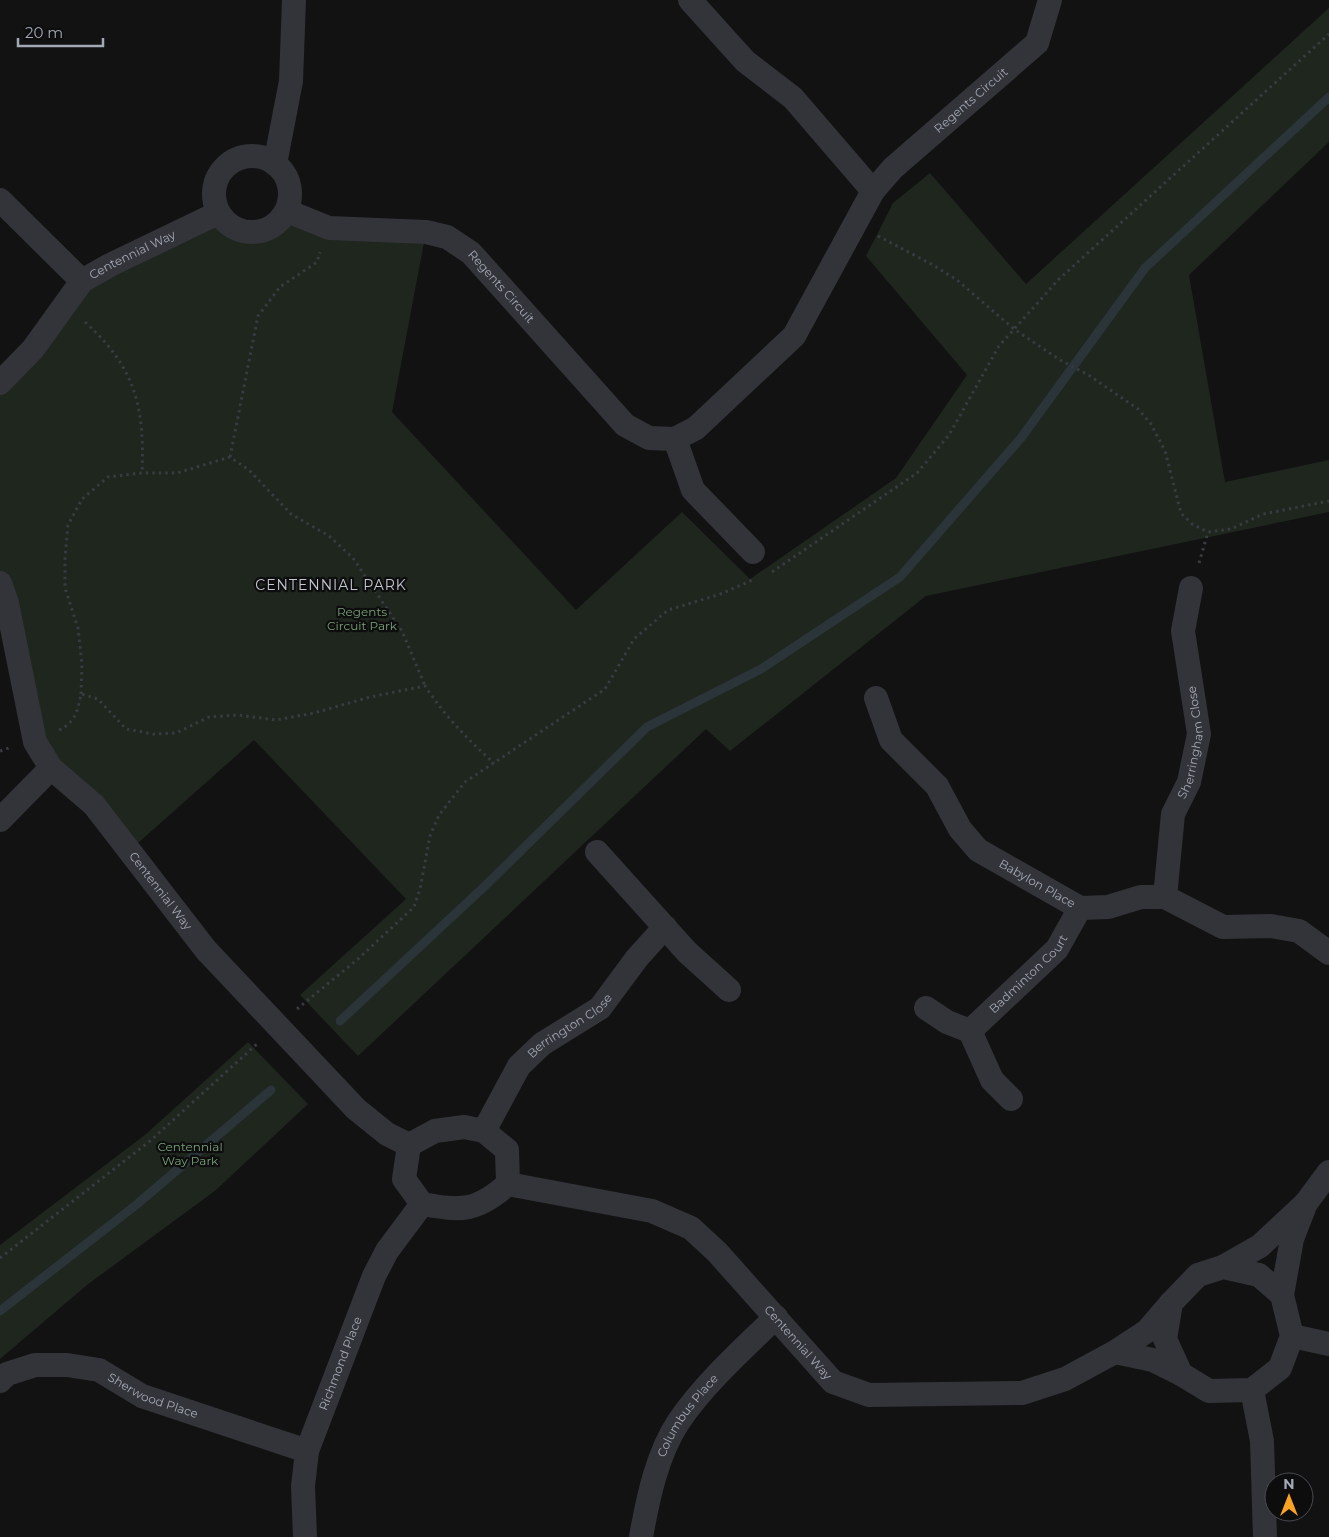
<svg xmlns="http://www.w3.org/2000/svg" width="1329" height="1537" font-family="Montserrat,sans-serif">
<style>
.green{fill:#1e261e}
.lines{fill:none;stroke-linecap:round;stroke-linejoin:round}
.stream{stroke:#2a3439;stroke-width:9}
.path{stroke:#383b40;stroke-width:3;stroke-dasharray:2.5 4;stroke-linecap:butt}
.street{stroke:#333439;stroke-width:24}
.labels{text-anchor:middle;stroke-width:4.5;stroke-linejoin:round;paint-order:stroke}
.street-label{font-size:12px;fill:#a2a9b5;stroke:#0d0d0e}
.park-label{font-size:12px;fill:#79a178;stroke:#0d0d0e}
.neighbourhood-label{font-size:14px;letter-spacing:1px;fill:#c4c8d1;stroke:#0d0d0e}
</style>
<rect width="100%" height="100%" fill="#121213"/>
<path class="green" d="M1329,8V142L1189,275L1225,482L1329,460V512L926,596L730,751L706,729L358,1056L300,995L406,899L254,740L129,851L51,768L0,583V383L64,304L218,213L243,230L273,225L287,211L426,232L392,412L576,610L682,512L750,579L896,478L967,375L866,256L893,203L930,173L1026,284Z
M248,1042L308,1104L216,1190L87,1285L0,1359V1245L146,1134Z"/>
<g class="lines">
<path class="stream" d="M340,1021L485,886L647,727L761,669L900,577L1021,438L1145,268L1329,97
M0,1311L136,1205L271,1090"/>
<path class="path" d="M878,236L933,265L957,280L1014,329L1060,360L1090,376L1138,409L1151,424L1165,451L1181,513L1192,524L1208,532L1231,529L1263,514L1329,501
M85,322C135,367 145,407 142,473
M230,457L258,316L280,287L317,262L320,252
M1199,563L1208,532
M772,572L917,473L949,435L999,346L1059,279L1329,34
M81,694L82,664L78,628L65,588V558L68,525L82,499L108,477L142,473H177L230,457L249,470L291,514L329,536L353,558L402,631L425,686
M59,730C75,723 78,710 81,694L98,699L126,729L153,734L176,733L209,717L238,715L276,720L314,713L370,697L425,686C445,716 468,740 494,763
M0,751L9,748
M297,1009L358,959L414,907L420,889L430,836L439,815L465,782L605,689L634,639L668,610L718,595L755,579
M0,1258L150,1141L258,1043"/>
<g class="street">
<path d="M690,0L745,61L793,98L873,191"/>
<circle cx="252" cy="194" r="38"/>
<path d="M275,164L291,81L294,0"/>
<path d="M0,200L82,281"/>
<path id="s1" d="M287,211L329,228L426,232L447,237L471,253L625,425L649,438L675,439L696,428L794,336L873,191L893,168L1037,43L1050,0"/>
<path id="s2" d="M0,383L33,349L82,281L110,265L218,213"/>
<path d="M675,439L693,490L753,552"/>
<path id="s3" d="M0,583L7,603L35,742L51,768L94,805L206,950L356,1109L387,1134L409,1145"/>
<path id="s4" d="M876,698L891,740L937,786L960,829L978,850L1080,908L1108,907L1141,897H1165L1223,927L1271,926L1299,931L1329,953"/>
<path d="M0,820L51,768"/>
<path d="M597,852L687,952L729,990"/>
<path id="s5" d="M1165,897L1173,814L1189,782L1199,734L1183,631L1191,588"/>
<path d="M926,1008L947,1022L970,1031L992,1080L1011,1099"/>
<path id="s6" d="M970,1031L1057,949L1080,908"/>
<path d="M464,1127L484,1131L507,1150L508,1184C476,1212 462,1211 422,1204L404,1179L409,1145L435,1131Z"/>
<path id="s7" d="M484,1131L519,1066L542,1044L600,1008L637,958L665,927"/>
<path id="s8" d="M508,1184L652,1211L691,1228L717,1252L833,1382L869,1395L1022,1393L1065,1379L1115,1352L1147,1331L1171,1303"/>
<path d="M1223,1267L1260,1246L1306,1203L1329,1172"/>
<path d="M1282,1295L1259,1275L1223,1267L1198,1275L1171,1303L1165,1339L1181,1374L1209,1391L1252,1390L1280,1368L1292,1336L1282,1295L1292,1239L1306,1203"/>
<path d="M1292,1336L1329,1344"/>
<path d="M1115,1352L1153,1360L1181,1374"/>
<path id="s9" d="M0,1381L7,1374L35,1365H67L99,1370L142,1396L307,1451"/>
<path d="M1252,1390L1262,1441L1265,1537"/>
<path id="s10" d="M305,1537L303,1486L307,1451L374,1276L387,1251L422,1204"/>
<path id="s11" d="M641,1537C648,1498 657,1454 679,1421C706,1382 742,1350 776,1317"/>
</g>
</g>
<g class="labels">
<g class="street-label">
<text dy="4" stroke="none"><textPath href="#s1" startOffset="934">Regents Circuit</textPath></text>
<text dy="4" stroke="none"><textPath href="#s2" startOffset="188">Centennial Way</textPath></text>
<text dy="4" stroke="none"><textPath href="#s1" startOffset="238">Regents Circuit</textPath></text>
<text dy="4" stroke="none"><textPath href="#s5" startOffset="159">Sherringham Close</textPath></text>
<text dy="4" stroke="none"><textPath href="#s4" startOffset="254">Babylon Place</textPath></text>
<text dy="4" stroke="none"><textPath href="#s3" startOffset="359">Centennial Way</textPath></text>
<text dy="4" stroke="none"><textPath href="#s6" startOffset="82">Badminton Court</textPath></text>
<text dy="4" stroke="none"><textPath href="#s7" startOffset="139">Berrington Close</textPath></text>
<text dy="4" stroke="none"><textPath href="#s8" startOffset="346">Centennial Way</textPath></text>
<text dy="4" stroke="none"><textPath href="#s10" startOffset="180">Richmond Place</textPath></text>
<text dy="4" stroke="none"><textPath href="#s9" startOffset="164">Sherwood Place</textPath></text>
<text dy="4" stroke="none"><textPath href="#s11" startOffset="132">Columbus Place</textPath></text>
</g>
<g class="park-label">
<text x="362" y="616">Regents<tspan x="362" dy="14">Circuit Park</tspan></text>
<text x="190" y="1151">Centennial<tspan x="190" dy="14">Way Park</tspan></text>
</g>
<g class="neighbourhood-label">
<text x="331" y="590">CENTENNIAL PARK</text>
</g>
</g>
<g transform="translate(1289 1497)"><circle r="24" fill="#0d0d0e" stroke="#494b51"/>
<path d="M0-4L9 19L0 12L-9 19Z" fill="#faa223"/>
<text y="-8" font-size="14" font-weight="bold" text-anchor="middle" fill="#a2a9b5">N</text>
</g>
<path d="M18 38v8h85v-8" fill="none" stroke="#a2a9b5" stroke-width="2.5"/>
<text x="25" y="38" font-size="15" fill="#a2a9b5" stroke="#0d0d0e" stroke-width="4" paint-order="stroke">20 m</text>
</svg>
